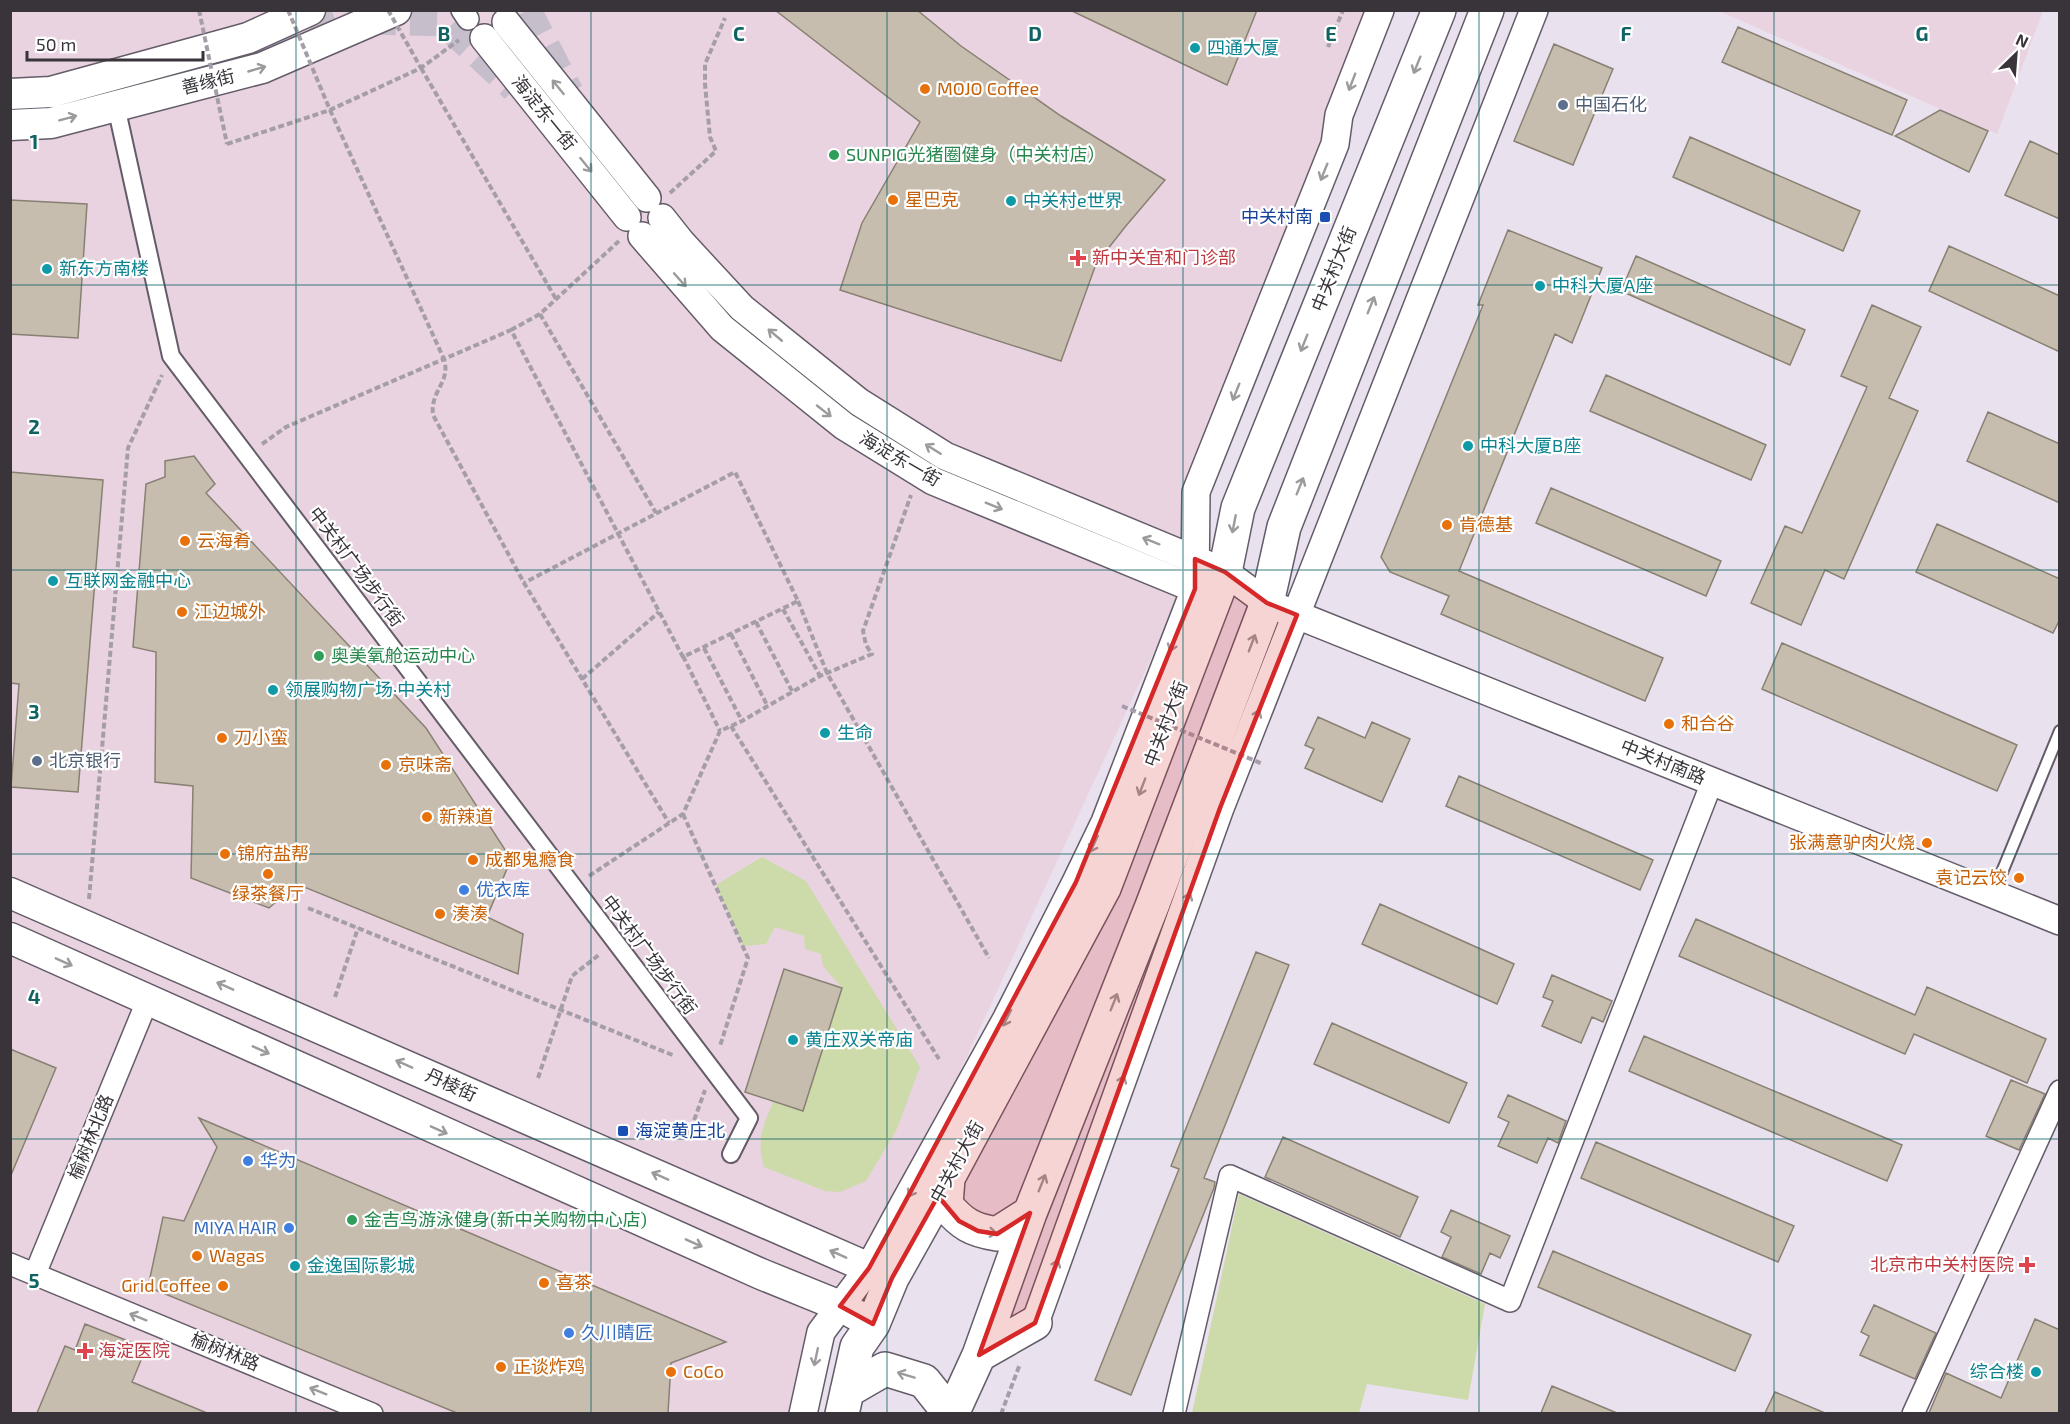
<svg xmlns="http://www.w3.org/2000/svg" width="2070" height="1424" font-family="'Exo 2','Noto Sans SC',sans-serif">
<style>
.commercial{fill:#e9d3e1}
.green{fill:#ccdba9}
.building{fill:#c6bdaf;stroke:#888073;stroke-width:1.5}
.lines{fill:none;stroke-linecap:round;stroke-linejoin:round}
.tertiary-tunnel{stroke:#c6becb;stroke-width:27;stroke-dasharray:27 14;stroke-linecap:butt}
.service-casing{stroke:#645c69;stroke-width:14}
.pedestrian-casing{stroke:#645c69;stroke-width:20}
.minor-casing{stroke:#645c69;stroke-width:24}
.tertiary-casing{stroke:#645c69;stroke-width:30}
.secondary-casing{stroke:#645c69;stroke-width:33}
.primary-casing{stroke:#645c69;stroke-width:36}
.path{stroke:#a59ea8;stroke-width:4;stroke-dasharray:6 3;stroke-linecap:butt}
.service{stroke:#fff;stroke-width:10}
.pedestrian{stroke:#fff;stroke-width:16}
.minor{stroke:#fff;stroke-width:21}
.tertiary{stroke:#fff;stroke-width:27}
.secondary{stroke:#fff;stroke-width:30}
.primary{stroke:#fff;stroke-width:33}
.path-bridge{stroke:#a59ea8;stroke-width:4;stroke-dasharray:6 3;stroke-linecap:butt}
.oneway{stroke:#9c9a9c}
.marked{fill:#d62828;fill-opacity:0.2;stroke:#d62828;stroke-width:4.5;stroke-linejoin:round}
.grid{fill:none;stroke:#116263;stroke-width:1.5;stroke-opacity:0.55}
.culture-dot{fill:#0f9aa8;stroke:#fff;stroke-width:2}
.food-dot{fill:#e8710a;stroke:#fff;stroke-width:2}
.service-dot{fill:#5c6f8a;stroke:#fff;stroke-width:2}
.leisure-dot{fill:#2e9e5b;stroke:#fff;stroke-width:2}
.transit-dot{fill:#1a4fb4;stroke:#fff;stroke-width:2}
.health-dot{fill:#e0444e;stroke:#fff;stroke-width:2}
.shop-dot{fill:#3f7fe0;stroke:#fff;stroke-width:2}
.labels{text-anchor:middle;stroke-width:4.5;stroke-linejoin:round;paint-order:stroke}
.culture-label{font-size:18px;fill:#0d838f;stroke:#fff;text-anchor:start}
.street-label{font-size:18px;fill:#38343a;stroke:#fff}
.food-label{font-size:18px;fill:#c56008;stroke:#fff;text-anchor:start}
.service-label{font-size:18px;fill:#4e5e75;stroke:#fff;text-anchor:start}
.leisure-label{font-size:18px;fill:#27864d;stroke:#fff;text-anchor:start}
.transit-label{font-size:18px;fill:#164399;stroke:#fff;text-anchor:end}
.health-label{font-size:18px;fill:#be3a42;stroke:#fff;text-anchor:start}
.shop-label{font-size:18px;fill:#366cbe;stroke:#fff;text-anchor:start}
.grid-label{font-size:20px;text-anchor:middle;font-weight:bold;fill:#116263;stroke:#fff;stroke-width:4.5;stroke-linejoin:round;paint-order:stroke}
</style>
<rect width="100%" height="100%" fill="#eae1ef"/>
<path class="commercial" d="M10,11H1381L1196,492L1185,585L869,1268L821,1332L803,1413H11Z
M1719,11H2043L1997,134Z"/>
<path class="green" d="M762,857L806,881L920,1067L896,1131L866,1181L840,1192L825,1191L764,1167C756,1140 763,1127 773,1102L803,1111L842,988L823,966L821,954L805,949L804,936L775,927L766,944L743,946L716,885Z
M1239,1194L1485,1304L1468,1400L1367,1384L1359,1413H1192Z"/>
<path class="building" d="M775,10H917L961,46L1061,116L1165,180L1125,227L1096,264L1061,361L840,290L862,223L920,122Z
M1070,10H1257L1227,85Z
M1738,27L1907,100L1892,135L1722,62Z
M1554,44L1613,69L1573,165L1514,141Z
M1940,110L1988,131L1969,172L1895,136Z
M1690,137L1860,211L1843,251L1673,177Z
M2030,141L2060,155V219L2005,195Z
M10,200L87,204L78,338L10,334Z
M1508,230L1602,268L1572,343L1555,334L1459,571L1663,658L1645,701L1441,614L1449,596L1390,572L1381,557L1483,305H1478Z
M1949,246L2060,296V352L1929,291Z
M1636,256L1805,330L1790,365L1621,291Z
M1872,305L1921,327L1889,398L1918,411L1844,579L1825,570L1801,625L1751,603L1785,526L1802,533L1867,387L1841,376Z
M1606,375L1766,445L1751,480L1590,411Z
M1988,412L2060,444V503L1967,461Z
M194,456L215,484L206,493L426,728L511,859L487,917L523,934L518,974L297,884L269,908L191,878L193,786L155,782L156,652L133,647L146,484L165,477V461Z
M10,472L103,480L78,792L11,787L19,684L10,683Z
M1551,488L1721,561L1706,596L1536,523Z
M1937,524L2060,579V619L2053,633L1916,572Z
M1782,643L2017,745L1997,791L1762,689Z
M1318,717L1365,738L1372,722L1410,739L1382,802L1305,768L1314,749L1305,745Z
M1459,776L1653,860L1640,890L1446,806Z
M1380,904L1514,964L1497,1004L1362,944Z
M1696,919L1915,1015L1927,987L2046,1039L2027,1083L1914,1034L1905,1054L1679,956Z
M1256,952L1289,965L1204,1178L1215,1182L1214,1188L1131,1395L1095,1380L1179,1169L1171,1166Z
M784,969L842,988L803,1111L745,1092Z
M1552,975L1612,1001L1603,1022L1592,1017L1581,1043L1542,1026L1553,1001L1543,997Z
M1332,1023L1467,1083L1449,1123L1314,1064Z
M1644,1036L1902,1145L1887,1181L1629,1071Z
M10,1049L56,1068L11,1175H10Z
M2011,1080L2045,1094L2019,1150L1986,1136Z
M1508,1095L1566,1121L1558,1143L1548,1138L1537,1163L1498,1146L1509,1122L1498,1117Z
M199,1118L251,1140L726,1342L671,1363L668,1413H457L148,1287L163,1217L184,1221L217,1147Z
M1283,1137L1418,1197L1400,1237L1265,1177Z
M1596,1142L1794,1226L1778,1262L1581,1178Z
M1451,1210L1510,1236L1500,1258L1490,1253L1481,1274L1442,1257L1451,1237L1441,1232Z
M1553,1251L1751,1335L1735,1371L1538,1287Z
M1874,1305L1936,1333L1915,1379L1860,1355L1869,1336L1861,1332Z
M2035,1319L2060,1330V1413H1929L1946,1373L2001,1398Z
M85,1324L146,1348L132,1382L207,1413H37L65,1346L75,1350Z
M1552,1386L1617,1413H1541Z
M1775,1392L1825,1413H1765Z"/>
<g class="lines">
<path class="tertiary-tunnel" d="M528,10L570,92
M369,21L444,23L514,89
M271,42L352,10"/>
<defs>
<path id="service" d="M1993,894L2060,731"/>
<path id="pedestrian" d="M116,106L171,356L749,1118L731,1154"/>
<path id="minor" d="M462,10L468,19
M10,1264L372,1414
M35,1274L148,999
M1174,1414L1230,1176L1510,1301L1712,782
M1913,1414L2060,1091"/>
<path id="tertiary" d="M506,22L647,198
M484,38L627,217
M662,218L681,242L742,308L859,402L945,456L1225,572L1267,603L2060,921
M642,236L722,328L844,426L933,481L1210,595
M1035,1323L1220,808L1534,10
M803,1414L821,1332L869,1268L905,1202L1006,1020L1076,882L1105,822L1195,589L1196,492L1335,144L1339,115L1380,10"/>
<path id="secondary" d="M10,94L51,92L230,43L248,38L310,10
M10,125L51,123L262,68L396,10
M10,893L892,1278
M10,938L761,1274L840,1306L873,1324"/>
<path id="primary" d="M948,1178L946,1205C962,1224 972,1230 997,1234L1030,1213
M979,1355L1035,1323
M847,1391L885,1369L924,1381L943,1405L946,1414
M842,1414L857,1347L873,1324L892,1278L948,1178L1104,888L1225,572L1238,508L1439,10
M952,1414L979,1355L1030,1213L1152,906L1267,603L1284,527L1487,10"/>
</defs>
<use href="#service" class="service-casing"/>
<use href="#pedestrian" class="pedestrian-casing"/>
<use href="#minor" class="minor-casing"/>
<use href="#tertiary" class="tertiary-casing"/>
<use href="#secondary" class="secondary-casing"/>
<use href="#primary" class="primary-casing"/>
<path class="path" d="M1328,47L1343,10
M421,68L556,299
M330,110L444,359L511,330L683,657L798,601L735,472L524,583
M227,144L330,110L421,68L459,40
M670,193L716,151L710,137L705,84V64L725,18
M540,314L656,513
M511,330L540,314L619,241
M262,444L286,427L444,359C451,383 430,390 433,415L524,583L669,823
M798,601L827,673L989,958
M783,609L820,676
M756,622L793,693
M731,634L767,705
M704,648L742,721
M683,656L720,731
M582,679L659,612
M731,726L939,1059
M683,814L748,958L720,1046
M589,876L683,814L720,731L742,721L820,676L872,654L866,645L863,631L911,495
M89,899L128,448L162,375
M308,908L675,1056
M335,997L358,928
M538,1078L572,976L600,954
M688,1137L705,1090
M1001,1414L1020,1364"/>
<use href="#service" class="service"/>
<use href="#pedestrian" class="pedestrian"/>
<use href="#minor" class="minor"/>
<use href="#tertiary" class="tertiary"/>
<use href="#secondary" class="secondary"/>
<use href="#primary" class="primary"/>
<path class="path-bridge" d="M199,10L227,144
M288,10L330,110
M388,10L421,68
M1122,706L1263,764"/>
</g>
<defs><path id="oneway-shaft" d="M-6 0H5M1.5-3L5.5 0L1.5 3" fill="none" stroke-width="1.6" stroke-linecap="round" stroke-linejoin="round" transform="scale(1.5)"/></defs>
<g class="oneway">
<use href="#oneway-shaft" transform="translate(1417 65) rotate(112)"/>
<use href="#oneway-shaft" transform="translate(257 69) rotate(-16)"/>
<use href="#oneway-shaft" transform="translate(1352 82) rotate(111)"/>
<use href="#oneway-shaft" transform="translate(558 87) rotate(-129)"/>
<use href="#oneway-shaft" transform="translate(68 118) rotate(-15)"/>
<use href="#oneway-shaft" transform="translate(586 165) rotate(51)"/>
<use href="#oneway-shaft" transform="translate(1324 172) rotate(112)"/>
<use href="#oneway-shaft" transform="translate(680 280) rotate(48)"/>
<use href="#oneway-shaft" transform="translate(1371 305) rotate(-68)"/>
<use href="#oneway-shaft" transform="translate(775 335) rotate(-140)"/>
<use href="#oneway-shaft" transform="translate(1304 343) rotate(112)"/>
<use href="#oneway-shaft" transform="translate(1236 392) rotate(112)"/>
<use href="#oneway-shaft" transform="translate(824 411) rotate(38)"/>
<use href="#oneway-shaft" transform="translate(933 449) rotate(-148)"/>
<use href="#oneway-shaft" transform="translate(1300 486) rotate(-68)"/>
<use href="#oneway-shaft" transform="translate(994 506) rotate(22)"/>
<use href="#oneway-shaft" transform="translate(1234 524) rotate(101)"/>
<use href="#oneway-shaft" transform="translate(1151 541) rotate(-158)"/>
<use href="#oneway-shaft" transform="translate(1173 643) rotate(111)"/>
<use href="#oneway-shaft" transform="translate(1252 643) rotate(-69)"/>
<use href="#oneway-shaft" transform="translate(1256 718) rotate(-68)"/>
<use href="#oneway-shaft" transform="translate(1142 787) rotate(111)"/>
<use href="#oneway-shaft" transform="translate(1094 844) rotate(115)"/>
<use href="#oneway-shaft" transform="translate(1187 901) rotate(-70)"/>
<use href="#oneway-shaft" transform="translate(64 962) rotate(24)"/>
<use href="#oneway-shaft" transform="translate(225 986) rotate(-156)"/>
<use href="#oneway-shaft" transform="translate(1114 1002) rotate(-68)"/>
<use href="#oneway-shaft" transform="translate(1007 1018) rotate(117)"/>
<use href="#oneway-shaft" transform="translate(261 1050) rotate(24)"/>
<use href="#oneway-shaft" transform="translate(404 1064) rotate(-156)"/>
<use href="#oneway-shaft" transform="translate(1121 1084) rotate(-70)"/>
<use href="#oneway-shaft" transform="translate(439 1130) rotate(24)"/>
<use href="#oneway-shaft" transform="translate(660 1176) rotate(-156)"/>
<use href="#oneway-shaft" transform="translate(1042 1183) rotate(-68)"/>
<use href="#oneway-shaft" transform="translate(913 1189) rotate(119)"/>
<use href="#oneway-shaft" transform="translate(988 1232) rotate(6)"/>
<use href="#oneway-shaft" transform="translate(694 1243) rotate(24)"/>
<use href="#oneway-shaft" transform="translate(838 1254) rotate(-156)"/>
<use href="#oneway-shaft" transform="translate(1055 1268) rotate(-70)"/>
<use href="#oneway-shaft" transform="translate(138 1317) rotate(-158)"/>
<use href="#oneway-shaft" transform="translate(816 1357) rotate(102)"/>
<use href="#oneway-shaft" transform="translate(906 1375) rotate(-163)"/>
<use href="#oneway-shaft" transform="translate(318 1391) rotate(-158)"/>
</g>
<path class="marked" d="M1195,559L1225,572L1267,603L1297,615L1220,808L1035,1323L979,1355L1030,1213L997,1234L978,1231L959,1221L938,1196L892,1278L873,1324L840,1306L869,1268L905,1202L1076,882L1195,589Z"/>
<path class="grid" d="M296,10V1414M591,10V1414M887,10V1414M1183,10V1414M1479,10V1414M1774,10V1414M10,285H2060M10,570H2060M10,854H2060M10,1139H2060"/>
<g class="culture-dot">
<circle cx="1195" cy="48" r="6"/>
<circle cx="1011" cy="201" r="6"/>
<circle cx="47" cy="269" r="6"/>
<circle cx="1540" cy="286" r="6"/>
<circle cx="1468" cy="446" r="6"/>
<circle cx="53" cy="581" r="6"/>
<circle cx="273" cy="690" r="6"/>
<circle cx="825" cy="733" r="6"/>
<circle cx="793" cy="1040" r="6"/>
<circle cx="295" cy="1266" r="6"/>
<circle cx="2036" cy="1372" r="6"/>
</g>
<g class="food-dot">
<circle cx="925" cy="89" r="6"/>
<circle cx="893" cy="200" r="6"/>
<circle cx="1447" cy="525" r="6"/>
<circle cx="185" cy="541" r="6"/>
<circle cx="182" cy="612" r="6"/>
<circle cx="1669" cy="724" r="6"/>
<circle cx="222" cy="738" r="6"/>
<circle cx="386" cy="765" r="6"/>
<circle cx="427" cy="817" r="6"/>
<circle cx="1927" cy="843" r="6"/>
<circle cx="225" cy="854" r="6"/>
<circle cx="473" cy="860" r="6"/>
<circle cx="268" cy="874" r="6"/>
<circle cx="2019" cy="878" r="6"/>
<circle cx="440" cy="914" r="6"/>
<circle cx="197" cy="1256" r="6"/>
<circle cx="544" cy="1283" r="6"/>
<circle cx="223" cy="1286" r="6"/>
<circle cx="501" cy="1367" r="6"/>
<circle cx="671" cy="1372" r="6"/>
</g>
<g class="service-dot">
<circle cx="1563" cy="105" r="6"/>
<circle cx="37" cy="761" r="6"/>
</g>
<g class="leisure-dot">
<circle cx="834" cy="155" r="6"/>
<circle cx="319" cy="656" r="6"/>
<circle cx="352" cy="1220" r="6"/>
</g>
<g class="transit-dot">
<rect x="1319" y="211" width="12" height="12" rx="3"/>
<rect x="617" y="1125" width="12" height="12" rx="3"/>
</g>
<g class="health-dot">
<path d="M1075 249h6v6h6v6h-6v6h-6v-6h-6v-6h6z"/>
<path d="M2024 1256h6v6h6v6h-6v6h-6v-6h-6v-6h6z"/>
<path d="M82 1342h6v6h6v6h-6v6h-6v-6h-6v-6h6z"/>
</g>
<g class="shop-dot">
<circle cx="464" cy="890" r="6"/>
<circle cx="248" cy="1161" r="6"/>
<circle cx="289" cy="1228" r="6"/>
<circle cx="569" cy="1333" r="6"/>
</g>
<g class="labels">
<g class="culture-label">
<text x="1207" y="54">四通大厦</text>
<text x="1023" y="207">中关村e世界</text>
<text x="59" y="275">新东方南楼</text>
<text x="1552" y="292">中科大厦A座</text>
<text x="1480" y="452">中科大厦B座</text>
<text x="65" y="587">互联网金融中心</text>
<text x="285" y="696">领展购物广场·中关村</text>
<text x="837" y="739">生命</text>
<text x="805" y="1046">黄庄双关帝庙</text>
<text x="307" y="1272">金逸国际影城</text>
<text x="2024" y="1378" text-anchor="end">综合楼</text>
</g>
<g class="street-label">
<text transform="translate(208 82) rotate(-14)" y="6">善缘街</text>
<text transform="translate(544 113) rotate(51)" y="6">海淀东一街</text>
<text transform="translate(1334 269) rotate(-68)" y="6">中关村大街</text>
<text transform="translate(900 459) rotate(30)" y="6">海淀东一街</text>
<text transform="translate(356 567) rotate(53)" y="6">中关村广场步行街</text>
<text transform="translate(1166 724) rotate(-69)" y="6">中关村大街</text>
<text transform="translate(1663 762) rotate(22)" y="6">中关村南路</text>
<text transform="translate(649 955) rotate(53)" y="6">中关村广场步行街</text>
<text transform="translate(451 1085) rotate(24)" y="6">丹棱街</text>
<text transform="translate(91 1137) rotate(-68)" y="6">榆树林北路</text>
<text transform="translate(957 1162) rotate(-61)" y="6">中关村大街</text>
<text transform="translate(225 1352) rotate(22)" y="6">榆树林路</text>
</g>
<g class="food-label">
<text x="937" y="95">MOJO Coffee</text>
<text x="905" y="206">星巴克</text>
<text x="1459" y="531">肯德基</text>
<text x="197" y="547">云海肴</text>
<text x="194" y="618">江边城外</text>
<text x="1681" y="730">和合谷</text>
<text x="234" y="744">刀小蛮</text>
<text x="398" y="771">京味斋</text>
<text x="439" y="823">新辣道</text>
<text x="1915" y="849" text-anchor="end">张满意驴肉火烧</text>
<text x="237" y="860">锦府盐帮</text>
<text x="485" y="866">成都鬼瘾食</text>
<text x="2007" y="884" text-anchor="end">袁记云饺</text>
<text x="268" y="900" text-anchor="middle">绿茶餐厅</text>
<text x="452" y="920">湊湊</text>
<text x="209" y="1262">Wagas</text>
<text x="556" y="1289">喜茶</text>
<text x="211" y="1292" text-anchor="end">Grid Coffee</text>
<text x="513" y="1373">正谈炸鸡</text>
<text x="683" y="1378">CoCo</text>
</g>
<g class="service-label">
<text x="1575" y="111">中国石化</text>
<text x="49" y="767">北京银行</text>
</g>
<g class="leisure-label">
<text x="846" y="161">SUNPIG光猪圈健身（中关村店）</text>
<text x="331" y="662">奥美氧舱运动中心</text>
<text x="364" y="1226">金吉鸟游泳健身(新中关购物中心店)</text>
</g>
<g class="transit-label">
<text x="1313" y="223">中关村南</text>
<text x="635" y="1137" text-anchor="start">海淀黄庄北</text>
</g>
<g class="health-label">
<text x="1092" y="264">新中关宜和门诊部</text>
<text x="2014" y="1271" text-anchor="end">北京市中关村医院</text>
<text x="98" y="1357">海淀医院</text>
</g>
<g class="shop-label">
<text x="476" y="896">优衣库</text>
<text x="260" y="1167">华为</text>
<text x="277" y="1234" text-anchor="end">MIYA HAIR</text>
<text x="581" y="1339">久川睛匠</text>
</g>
</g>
<g class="grid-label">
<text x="444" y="41">B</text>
<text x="739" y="41">C</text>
<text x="1035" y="41">D</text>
<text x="1331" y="41">E</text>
<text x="1626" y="41">F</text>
<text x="1922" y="41">G</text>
<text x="34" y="149">1</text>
<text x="34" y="434">2</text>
<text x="34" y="719">3</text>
<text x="34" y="1004">4</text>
<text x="34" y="1288">5</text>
</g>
<rect width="2070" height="1424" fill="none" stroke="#38343a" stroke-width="24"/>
<g transform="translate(2016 54) rotate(25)" stroke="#ffffff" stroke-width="4.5" paint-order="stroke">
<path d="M0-4.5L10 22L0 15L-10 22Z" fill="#38343a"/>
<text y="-9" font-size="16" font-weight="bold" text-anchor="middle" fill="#38343a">N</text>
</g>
<path d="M27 51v9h176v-9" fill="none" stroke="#38343a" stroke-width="3"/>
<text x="36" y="51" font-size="18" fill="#38343a" stroke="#ffffff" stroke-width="4.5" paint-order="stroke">50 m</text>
</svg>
